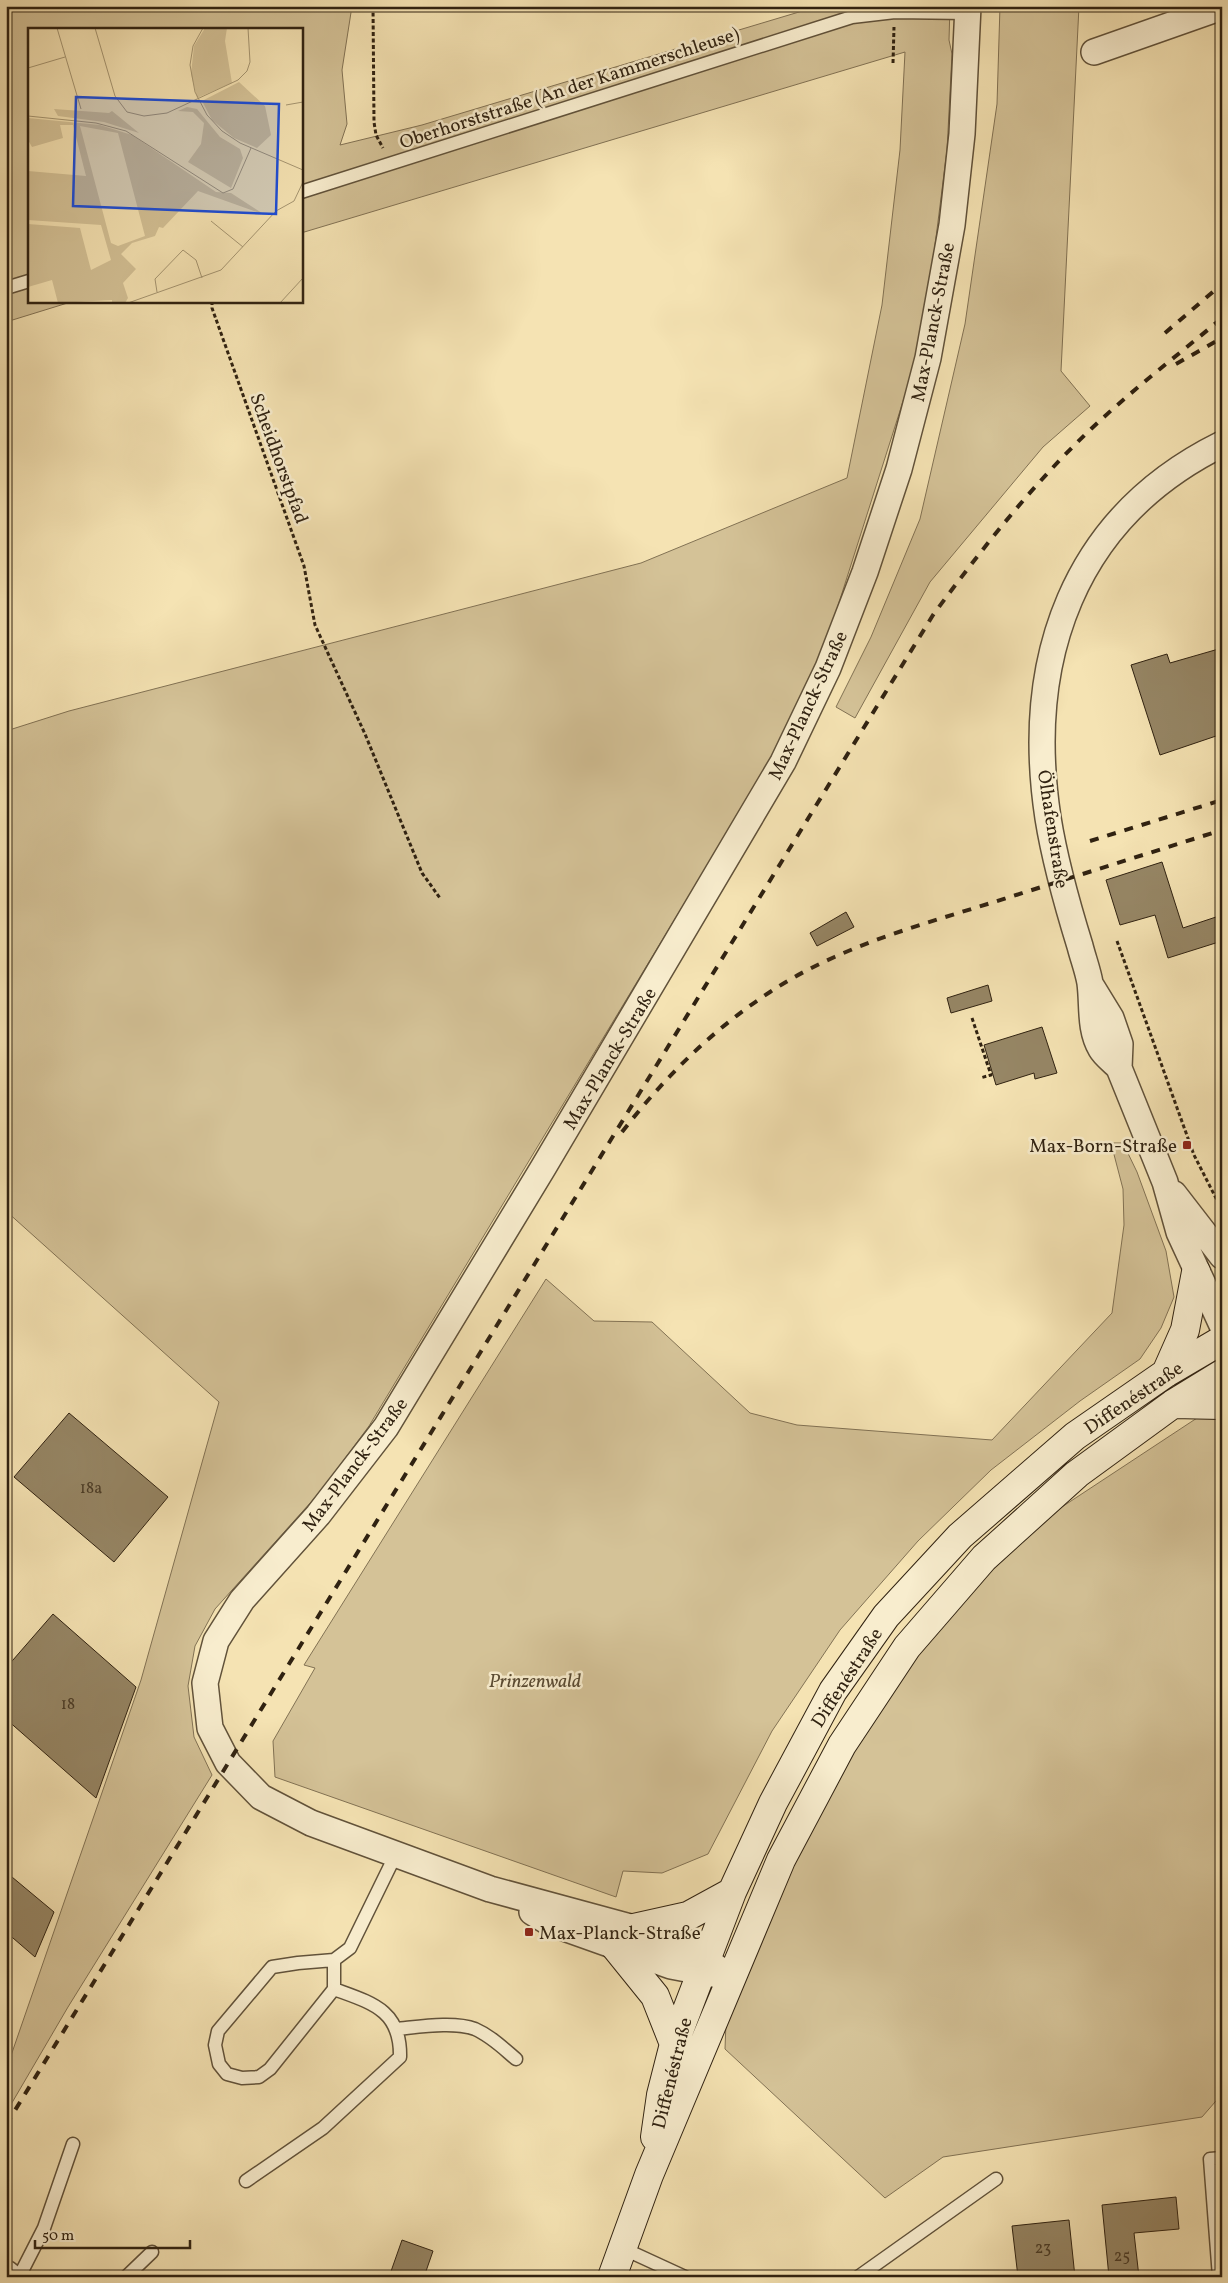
<svg xmlns="http://www.w3.org/2000/svg" width="1228" height="2283" font-family="Vollkorn,serif">
<style>
.green{fill:#d4c297;stroke:#827254}
.building{fill:#968665;stroke:#302211}
.lines{fill:none;stroke-linecap:round;stroke-linejoin:round}
.lane-casing{stroke:#61523a;stroke-width:15}
.street-casing{stroke:#61523a;stroke-width:28}
.secondary-casing{stroke:#302211;stroke-width:30}
.path{stroke:#302211;stroke-width:3;stroke-dasharray:4 2.5;stroke-linecap:butt}
.lane{stroke:#f8edce;stroke-width:12}
.street{stroke:#f8edce;stroke-width:25}
.secondary{stroke:#f8edce;stroke-width:28}
.rail{stroke:#302211;stroke-width:4;stroke-dasharray:9 9;stroke-linecap:butt}
.poi-dot{fill:#8f2418;stroke:#f8edce;stroke-width:2}
.labels{text-anchor:middle;stroke-width:5;stroke-linejoin:round;paint-order:stroke}
.number-label{font-size:16px;fill:#4a3b26}
.street-label{font-size:19px;fill:#302211;stroke:#f8edce}
.poi-label{font-size:19px;fill:#302211;stroke:#f8edce;text-anchor:end}
.park-label{font-size:19px;font-style:italic;fill:#594a32;stroke:#f8edce}
.inset-road{fill:none;stroke:#a69672;stroke-width:1}
.view{fill:#1d4ed8;fill-opacity:0.15;stroke:#1d4ed8;stroke-width:2.5}
.inset-edge{fill:none;stroke:#302211;stroke-width:2.5}
</style>
<rect width="100%" height="100%" fill="#f5e3b3"/>
<filter id="stains"><feTurbulence type="fractalNoise" baseFrequency=".004" numOctaves="4"/><feColorMatrix values="0 0 0 0 .2 0 0 0 0 .09 0 0 0 0 .02 0 0 0 .5 -.17"/></filter>
<radialGradient id="worn" r=".72"><stop offset=".6" stop-color="#630" stop-opacity="0"/><stop offset="1" stop-color="#630" stop-opacity=".3"/></radialGradient>
<path class="green" d="M6,6H352L342,70L347,124L340,145L422,125L819,6H950L949,40L952,54L947,150L931,277L912,373L829,634L785,732L760,778L369,1426L320,1492L215,1609L195,1646L188,1686L194,1737L212,1775L68,2007L6,2113V2070L141,1680L219,1402L6,1211V731L69,711L641,563L847,478L882,305L900,150L905,52L301,233V29H29V301H74L6,322Z
M1000,6H1079L1061,371L1090,406L1043,447L930,582L855,718L836,707L871,637L920,519L965,324L997,104Z
M1111,1143H1123L1137,1172L1166,1251L1174,1297L1161,1328L1140,1359L1080,1401L991,1470L918,1541L840,1630L772,1731L708,1854L662,1873L623,1871L616,1897L275,1777L273,1741L315,1668L304,1665L546,1279L594,1321L652,1322L750,1413L797,1425L992,1440L1112,1313L1124,1225L1123,1189Z
M1197,1418H1222V2094L1202,2117L943,2157L885,2198L725,2049L726,2022L773,1904L833,1785L878,1707L943,1619L1030,1528Z"/>
<path class="building" d="M1222,648V734L1160,755L1131,665L1167,654L1170,663Z
M1162,862L1183,928L1222,915V941L1168,958L1155,915L1120,925L1106,880Z
M846,912L854,927L817,946L810,933Z
M988,985L992,1001L951,1013L947,998Z
M1042,1027L1057,1073L1035,1079L1034,1073L996,1085L984,1045Z
M69,1413L168,1497L114,1562L14,1477Z
M53,1614L136,1687L96,1798L6,1719V1668Z
M6,1872L54,1912L35,1957L6,1932Z
M1176,2197L1179,2229L1134,2233L1139,2277H1109L1102,2205Z
M1069,2220L1075,2277H1018L1012,2226Z
M402,2240L433,2251L424,2277H389Z"/>
<g class="lines">
<defs>
<path id="lane" d="M301,192L852,17L895,12L967,13
M6,288L29,281
M334,1960V1989L270,2069L259,2077L242,2078L227,2074L219,2064L215,2045L218,2031L272,1967L298,1963L334,1960L350,1948L396,1854
M396,2029C418,2027 454,2021 475,2029C491,2036 503,2048 516,2059
M246,2181L323,2128L400,2057C401,2010 372,2003 334,1989
M622,2248L685,2277
M19,2277L44,2228L73,2144
M126,2277L152,2252
M858,2277L996,2179
M1219,2277L1210,2159L1222,2158"/>
<path id="street" d="M1094,52L1222,7
M1092,987L1111,1018L1120,1044L1119,1068L1165,1182L1179,1232L1222,1325
M1119,1068C1114,1062 1105,1056 1101,1049C1089,1029 1093,1005 1090,983C1088,971 1083,958 1080,946C1067,904 1055,862 1048,818C1024,660 1072,518 1222,444
M1174,1194L1222,1256
M532,1912L550,1923L671,1966L718,1975
M731,1977L681,1944L634,1928L490,1889L311,1823L261,1797L228,1763L210,1728L205,1683L216,1641L242,1600L318,1515L386,1427L543,1168L783,762L828,668L865,572L899,469L928,358L952,225L962,134L968,6
M6,2273L11,2277"/>
<path id="secondary" d="M1166,1373L1185,1330L1196,1272
M1173,1404L1222,1405
M634,1928L688,1916L732,1892
M613,1944L655,1996L674,2044
M655,2137L661,2095L674,2044L732,1892L773,1803L833,1691L886,1616L960,1536L1075,1436L1166,1373L1222,1340
M612,2277L649,2175L781,1860L842,1745L907,1647L984,1558L1077,1474L1173,1404L1222,1374"/>
</defs>
<use href="#lane" class="lane-casing"/>
<use href="#street" class="street-casing"/>
<use href="#secondary" class="secondary-casing"/>
<path class="path" d="M373,6L374,122L376,135L383,148
M893,63L894,27
M212,301V308L304,566L315,625L365,734L422,873L440,898
M1117,941L1194,1155L1222,1210
M972,1018L991,1075L980,1078"/>
<use href="#lane" class="lane"/>
<use href="#street" class="street"/>
<use href="#secondary" class="secondary"/>
<path class="rail" d="M1165,333L1222,284
M1176,364L1222,338
M1090,841L1222,800
M622,1132C664,1078 712,1030 770,992C838,947 917,926 994,902C1070,878 1146,854 1222,830
M6,2125L933,615C981,550 1032,485 1091,429C1132,390 1178,355 1222,318"/>
</g>
<g class="poi-dot">
<rect x="1182" y="1140" width="10" height="10" rx="2.5"/>
<rect x="524" y="1927" width="10" height="10" rx="2.5"/>
</g>
<g class="labels">
<g class="number-label">
<text x="91" y="1493">18a</text>
<text x="68" y="1709">18</text>
<text x="1043" y="2253">23</text>
<text x="1122" y="2261">25</text>
</g>
<g class="street-label">
<text transform="translate(569 87) rotate(-18)" y="7">Oberhorststraße (An der Kammerschleuse)</text>
<text transform="translate(932 322) rotate(-79)" y="7">Max-Planck-Straße</text>
<text transform="translate(280 458) rotate(70)" y="7">Scheidhorstpfad</text>
<text transform="translate(807 705) rotate(-65)" y="7">Max-Planck-Straße</text>
<text transform="translate(1054 829) rotate(81)" y="7">Ölhafenstraße</text>
<text transform="translate(609 1058) rotate(-59)" y="7">Max-Planck-Straße</text>
<text transform="translate(1133 1397) rotate(-34)" y="7">Diffenéstraße</text>
<text transform="translate(354 1464) rotate(-53)" y="7">Max-Planck-Straße</text>
<text transform="translate(846 1677) rotate(-57)" y="7">Diffenéstraße</text>
<text transform="translate(671 2073) rotate(-76)" y="7">Diffenéstraße</text>
</g>
<g class="poi-label">
<text x="1177" y="1152">Max-Born-Straße</text>
<text x="539" y="1939" text-anchor="start">Max-Planck-Straße</text>
</g>
<g class="park-label">
<text x="535" y="1687">Prinzenwald</text>
</g>
</g>
<g transform="translate(28 28)">
<rect width="275" height="275" fill="#f5e3b3"/>
<path d="M177,0H199L197,13L204,55L169,70L163,46L166,18ZM211,54L237,78L243,107L229,120L206,110L184,92L174,73ZM159,79L169,81L192,109L212,121L215,130L203,160L160,134L173,116L176,95L165,84L150,83ZM26,81L81,85L84,83L111,105L76,94L30,88ZM0,90L72,97L104,107L188,164L203,165L237,187L170,163L135,200L131,199L127,208L104,215L93,226L108,241L95,255L100,270L97,275H84V272L30,275L24,252L0,259V196L52,200L63,242L83,232L73,197L0,192V143L58,148L45,97H32L35,110L4,119L0,112ZM52,98L90,105L117,208L90,218L83,215Z" fill="#d4c297" fill-rule="evenodd"/>
<path class="inset-road" d="M29,0L53,81M67,0L87,68L99,84L116,88L139,85L182,65M175,0L165,18L162,37L167,64L179,87L194,103L212,115L275,142M0,40L37,29M182,65L210,52L219,43L222,34L220,0M258,77L275,74M0,88L68,95L98,103L195,165L205,161L223,120M183,193L215,219M129,264L127,251L155,222L168,232L174,250M100,275L193,242L248,183L266,173L275,154M252,275L275,250"/>
<path class="view" d="M48,69L251,76L248,186L45,178Z"/>
<rect width="275" height="275" class="inset-edge"/>
</g>
<rect width="1228" height="2283" fill="none" stroke="#f5e3b3" stroke-width="25"/>
<rect x="8" y="8" width="1213" height="2268" fill="none" stroke="#302211" stroke-width="2.5"/>
<rect x="12" y="12" width="1203" height="2258" fill="none" stroke="#302211"/>
<path d="M35 2240v8h155v-8" fill="none" stroke="#302211" stroke-width="2.5"/>
<text x="42" y="2240" font-size="15" fill="#302211" stroke="#f8edce" stroke-width="4" paint-order="stroke">50 m</text>
<rect width="100%" height="100%" filter="url(#stains)"/>
<rect width="100%" height="100%" fill="url(#worn)"/>
</svg>
